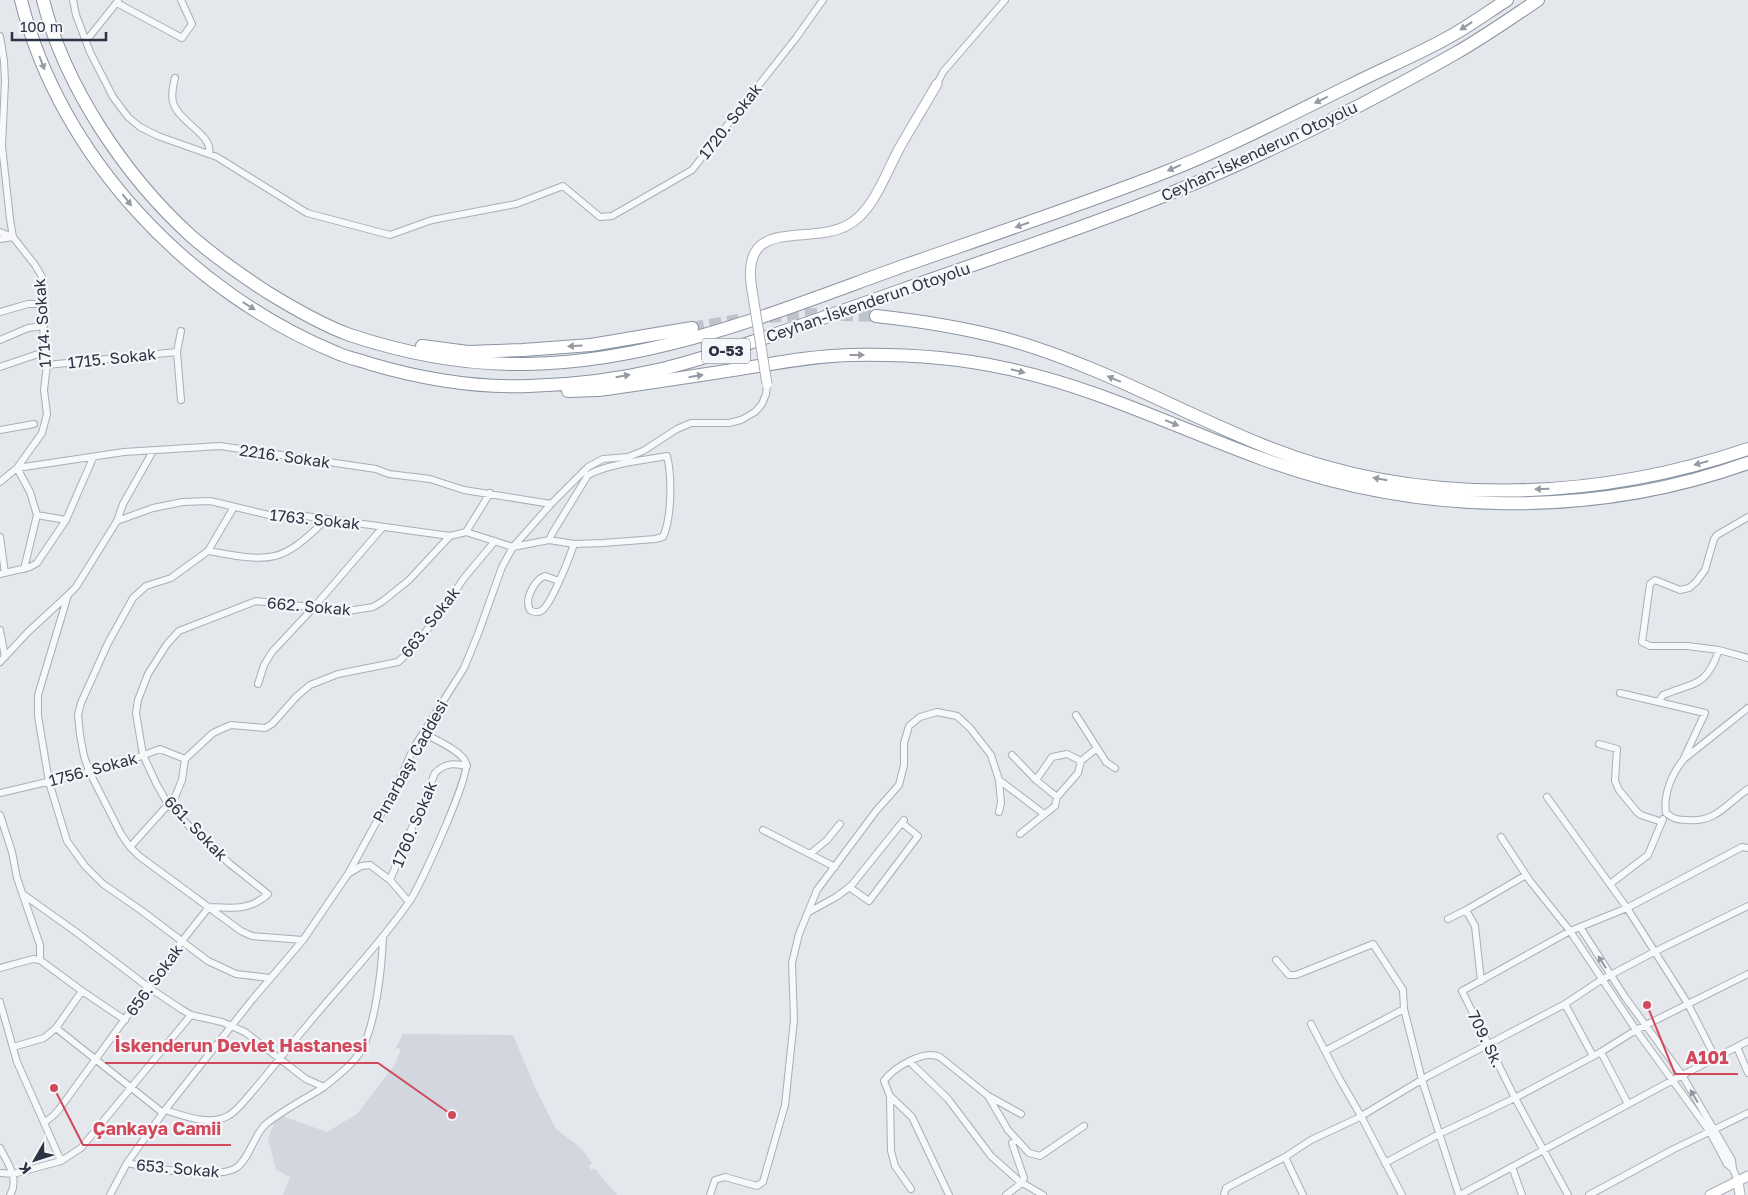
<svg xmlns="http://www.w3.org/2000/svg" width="1748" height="1195" font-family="'Golos Text',sans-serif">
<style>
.built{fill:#d2d6de}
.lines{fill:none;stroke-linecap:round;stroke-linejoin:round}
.highway-tunnel{stroke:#bfc3cb;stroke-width:12;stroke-dasharray:12 6;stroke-linecap:butt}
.street-casing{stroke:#a9aeb7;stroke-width:8}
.secondary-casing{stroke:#a9aeb7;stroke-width:11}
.highway-casing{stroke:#8b94a3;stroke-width:14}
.street{stroke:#f7f8fa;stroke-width:6}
.secondary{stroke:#fff;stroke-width:9}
.highway{stroke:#fff;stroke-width:12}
.secondary-bridge-casing{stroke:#a9aeb7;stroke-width:11;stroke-linecap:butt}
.secondary-bridge{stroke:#fff;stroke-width:9}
.oneway{fill:#959aa2}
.oneway2{fill:#9196a0}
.labels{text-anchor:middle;stroke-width:4.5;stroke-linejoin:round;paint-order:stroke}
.shield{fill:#f4f6f9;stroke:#676e7b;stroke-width:1}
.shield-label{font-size:15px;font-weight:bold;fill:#2b3445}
.street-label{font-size:16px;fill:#2b3445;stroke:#f4f6f9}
.leader{fill:none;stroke:#d1495b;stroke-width:2}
.callout-dot{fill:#d1495b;stroke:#f4f6f9;stroke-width:2}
.callout-label{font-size:18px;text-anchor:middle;font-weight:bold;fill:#d1495b;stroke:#f4f6f9;stroke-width:4.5;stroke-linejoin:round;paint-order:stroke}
</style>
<rect width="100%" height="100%" fill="#e4e7ec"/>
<path class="built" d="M403,1034L513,1035L534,1085L556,1129L581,1148L592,1163L589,1166L591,1170L595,1169L617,1195H283L290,1177L276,1170L268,1138L275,1122L282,1116L327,1132L357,1114L395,1064L401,1049L396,1048Z"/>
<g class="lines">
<path class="highway-tunnel" d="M769,317L805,314L876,316
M692,328L739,320"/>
<defs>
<path id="street" d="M73,0L76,15L90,52L113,97L128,117L140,127L158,136L217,157L307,213L390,235L432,220L516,204L563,186L600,217L612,216L692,170L796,38L823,0
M117,3L182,38L192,24L181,0
M0,36L4,61L5,82L2,146L10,219L13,237L35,265L42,277L44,352L47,365L44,390L47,414L42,433L17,468L0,482
M86,41L118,1
M175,78C173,86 171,94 173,102C178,122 214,135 209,154
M937,84L943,72L1005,0
M0,232L13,237
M0,239L13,237
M0,312L28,304H44
M181,331L177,352L181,400
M0,340L28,328L44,326
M47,365L177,352
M0,367L44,352
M0,430L34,424
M153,451L123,504L117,521L76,587L68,595L38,695V716L49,782L67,841L85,866L103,884L142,911L208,961L236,974L270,978
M234,507L208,551L171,578L146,586L133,598L108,643L81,703L78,715L80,735L84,756L89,771L121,834L130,847L139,856L241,931L252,936L303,940
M37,515L66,520
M117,521L153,508L183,502L210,501L273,516L298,515L450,536L466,532L513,547L549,540L574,544L603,543L655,539L663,537C672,517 672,476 667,456C645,460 607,464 588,475L553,532L549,540
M466,532L490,493
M0,537L5,573
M208,551C228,554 254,561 275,556C295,551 311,533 326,520
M24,569L37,515L30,492L17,468L124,452L220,446L376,469L389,474L430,479L464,490L551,504
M0,574L30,567L37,563L66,520L93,458
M559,581L545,576C534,580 524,600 530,610C533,612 537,613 541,611C551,606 570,556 574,544
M0,630L5,657
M1719,650L1748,658
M0,662L28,632L68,595
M258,684L264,665L272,652L314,607L383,527
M1620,693L1705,713L1684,758
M1658,702L1663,695C1695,682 1706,687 1719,650L1687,646H1650L1642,642L1650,584L1655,580L1680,590L1689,588L1696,582L1705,570L1714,539L1717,535L1748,517
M1748,708L1684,759C1672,773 1663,795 1666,813C1673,819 1678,820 1687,820C1716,823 1726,804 1748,789
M1076,715L1106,762L1115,768
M1599,744L1617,749L1615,781L1619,790L1637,812L1641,815L1662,822
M1012,755L1036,780L1052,757L1067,754L1081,761L1097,748
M999,780L1044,814
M1036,780L1057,797
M0,793L115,766L160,749L185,759
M1547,797L1627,908L1688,1004L1715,1057
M0,815L12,852L17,878L40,945V960
M763,830L835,867
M1020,834L1055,806L1057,797L1078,773L1081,761
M1501,837L1530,881L1570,931L1636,1030L1710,1132L1727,1164L1733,1169
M130,847L175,797L182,780L185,759L213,733L224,728L231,725L265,728L272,724L296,697L310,685L338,674L398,662L412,649L444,608L464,578L495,541
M810,854L827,840L840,824
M348,874L361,866L370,865L390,880L409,902
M390,880L435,773C445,763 453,763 467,766
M1610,884L1648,855L1663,819
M849,887L869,901L918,836L902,823
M24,895L76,932L148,987L181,1009L191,1015L222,1022L245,1032L306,1079L324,1087C305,1099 283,1110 266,1124C254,1134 249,1160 236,1168C216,1180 151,1168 127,1163
M809,912L836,897L851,886L904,820
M1448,919L1466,910
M1580,927L1625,997L1682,1075L1732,1160L1733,1169L1738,1181
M1276,960L1289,975H1296L1373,944L1403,990L1404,1009L1422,1080L1459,1195
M0,968L33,959L40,960L82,991L125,1020
M1481,981L1475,926L1466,910L1526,875
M0,1002L17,1062L61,1161
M1565,1004L1593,1056
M1311,1024L1339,1078L1361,1116L1402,1195
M56,1028L163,1113
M13,1047L44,1038L56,1028L82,991
M1737,1047L1748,1073
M1325,1051L1404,1009
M1601,1052L1628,1104
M910,1062L948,1099L991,1156L1019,1181L1043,1195
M324,1087C337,1076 353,1065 362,1049C376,1022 382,967 383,936
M890,1096L912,1117L949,1195
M988,1096L1008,1130L1029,1153L1040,1156L1084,1126
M165,1110C184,1116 209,1126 228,1116C237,1111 245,1100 252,1092C270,1071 287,1049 305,1028C339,986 378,947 409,902C420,887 470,776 466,763C462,751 434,739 423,733
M44,1123L54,1115L60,1108L182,941L209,907C232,908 250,911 268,894L230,864L188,825L168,804L157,785L143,755L136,713L138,700L148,674L167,644L179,631L256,601L348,611L373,607L383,601L409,580L450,536
M0,1148C7,1162 20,1179 10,1195
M1285,1157L1303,1195
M1385,1163L1439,1134L1515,1098L1601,1052L1636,1030L1748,974
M1512,1167L1522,1195
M0,1173L13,1174L61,1161L81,1148L191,1015
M911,1189L895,1166L891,1151L890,1096L884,1081C893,1068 924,1049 940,1057L987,1095L1021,1114
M110,1195L127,1163L165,1110L252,1000L303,940L348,874L400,779L413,749L464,668L478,634L502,567L513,547L551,504L588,467L603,459L628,457L643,451L677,429L691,423H729L741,420L755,412L762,404L766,394L767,384
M710,1195L715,1180L725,1177L757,1186L763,1182L785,1105L794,1020L792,963L799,934L817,890L876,811L899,785L904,765V743L909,726L920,717L937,712L957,716L970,728L991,755L999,780L1001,803L999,812
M1006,1195L1022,1183L1024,1178L1012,1143L1017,1140
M1224,1195L1226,1188L1285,1157L1311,1140L1358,1118L1428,1076L1565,1004L1601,980L1654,952L1748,906
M1460,1195L1673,1080L1748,1041
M1568,1195L1515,1098L1462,991L1570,931L1627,908L1742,847L1748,848
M1589,1195L1672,1150L1748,1113"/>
<path id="secondary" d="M752,290C739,214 808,247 848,225C874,211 886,172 900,147C912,126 925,105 937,84
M1738,1181L1740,1195
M1710,1195L1748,1176"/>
<path id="highway" d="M21,0C60,157 189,292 337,353C348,358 360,360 371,364C422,379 476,388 529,386C573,385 619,379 662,369C696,361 731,349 764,338C809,323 854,307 899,291C991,258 1085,228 1176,191C1271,152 1366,104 1456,53C1484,37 1511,18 1538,0
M43,0C65,87 125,176 191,236C215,257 241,275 267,292C293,308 322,325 350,335C407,354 467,365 527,364C659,362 783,309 906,265C992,235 1078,206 1163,173C1227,148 1288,116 1349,86C1382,69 1417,55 1449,37C1469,26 1488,12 1507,0
M876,316C922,321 966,328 1010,340C1098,365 1178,411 1262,445C1416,508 1593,502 1748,449
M422,346L468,352L523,350L591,345L692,328
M568,391L598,390C643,384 688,377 733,370C772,364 811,356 850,355C901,354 954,357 1004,368C1093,386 1175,427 1260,458C1416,516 1592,519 1748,463"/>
</defs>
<use href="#street" class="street-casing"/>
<use href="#secondary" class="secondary-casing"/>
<use href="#highway" class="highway-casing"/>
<use href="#street" class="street"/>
<use href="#secondary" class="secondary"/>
<use href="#highway" class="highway"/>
<defs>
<path id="secondary-bridge" d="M752,290L767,384"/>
</defs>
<use href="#secondary-bridge" class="secondary-bridge-casing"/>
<use href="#secondary-bridge" class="secondary-bridge"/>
</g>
<defs><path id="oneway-solid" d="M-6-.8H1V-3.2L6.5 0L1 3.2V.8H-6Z" transform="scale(1.25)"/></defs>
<g class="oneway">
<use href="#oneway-solid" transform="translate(1466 26) rotate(147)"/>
<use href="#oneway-solid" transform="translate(42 63) rotate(69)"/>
<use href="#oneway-solid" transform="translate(1321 100) rotate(154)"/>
<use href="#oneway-solid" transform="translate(1174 168) rotate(156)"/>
<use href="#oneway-solid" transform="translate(127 200) rotate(52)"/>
<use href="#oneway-solid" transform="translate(1022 225) rotate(161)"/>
<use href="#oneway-solid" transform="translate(249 306) rotate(32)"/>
<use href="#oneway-solid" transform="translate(575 346) rotate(176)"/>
<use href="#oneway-solid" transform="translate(857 355)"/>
<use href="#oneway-solid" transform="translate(1018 371) rotate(14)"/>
<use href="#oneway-solid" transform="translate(623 376) rotate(-10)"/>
<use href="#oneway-solid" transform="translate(696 376) rotate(-9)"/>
<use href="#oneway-solid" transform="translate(1114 379) rotate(-157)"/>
<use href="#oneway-solid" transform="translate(1172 423) rotate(22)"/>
<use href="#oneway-solid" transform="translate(1701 463) rotate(164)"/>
<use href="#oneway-solid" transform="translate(1380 479) rotate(-170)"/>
<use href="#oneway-solid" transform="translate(1542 489) rotate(179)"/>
</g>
<g class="oneway2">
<use href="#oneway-solid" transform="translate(1602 962) rotate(-123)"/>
<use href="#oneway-solid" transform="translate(1694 1096) rotate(-121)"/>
</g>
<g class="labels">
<rect class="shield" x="702" y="338.5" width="48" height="25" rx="4"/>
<g class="shield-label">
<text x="726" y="356">O-53</text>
</g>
<g class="street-label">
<text transform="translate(730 121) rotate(-52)" y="6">1720. Sokak</text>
<text transform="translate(1259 151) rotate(-25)" y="6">Ceyhan-İskenderun Otoyolu</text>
<text transform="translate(868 302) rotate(-19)" y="6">Ceyhan-İskenderun Otoyolu</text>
<text transform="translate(42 323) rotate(-94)" y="6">1714. Sokak</text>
<text transform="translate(112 358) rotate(-6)" y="6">1715. Sokak</text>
<text transform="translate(285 456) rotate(8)" y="6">2216. Sokak</text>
<text transform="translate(315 519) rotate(6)" y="6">1763. Sokak</text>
<text transform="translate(309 606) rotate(5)" y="6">662. Sokak</text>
<text transform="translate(430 622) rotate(-52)" y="6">663. Sokak</text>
<text transform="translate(410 761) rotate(-61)" y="6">Pınarbaşı Caddesi</text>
<text transform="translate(93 769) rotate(-15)" y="6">1756. Sokak</text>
<text transform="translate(414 824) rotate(-67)" y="6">1760. Sokak</text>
<text transform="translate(196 828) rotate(46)" y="6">661. Sokak</text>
<text transform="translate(154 980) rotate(-54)" y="6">656. Sokak</text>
<text transform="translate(1486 1039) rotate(64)" y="6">709. Sk.</text>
<text transform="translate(178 1168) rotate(5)" y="6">653. Sokak</text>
</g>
</g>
<path class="leader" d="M452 1115L378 1063H105M1647 1005L1675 1074H1738M54 1088L83 1145H231"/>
<g class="callout-dot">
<circle cx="452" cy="1115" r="5"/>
<circle cx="1647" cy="1005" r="5"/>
<circle cx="54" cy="1088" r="5"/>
</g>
<g class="callout-label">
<text x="241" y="1052">İskenderun Devlet Hastanesi</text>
<text x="1707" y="1064">A101</text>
<text x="157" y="1135">Çankaya Camii</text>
</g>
<g transform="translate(35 1160) rotate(231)" stroke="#f4f6f9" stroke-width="4" paint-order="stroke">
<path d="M0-4L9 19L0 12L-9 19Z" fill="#2b3445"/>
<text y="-8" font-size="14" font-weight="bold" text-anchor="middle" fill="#2b3445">K</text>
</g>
<path d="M12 32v8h94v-8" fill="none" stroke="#2b3445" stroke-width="2.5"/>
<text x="20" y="32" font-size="15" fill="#2b3445" stroke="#f4f6f9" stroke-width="4" paint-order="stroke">100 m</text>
</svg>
